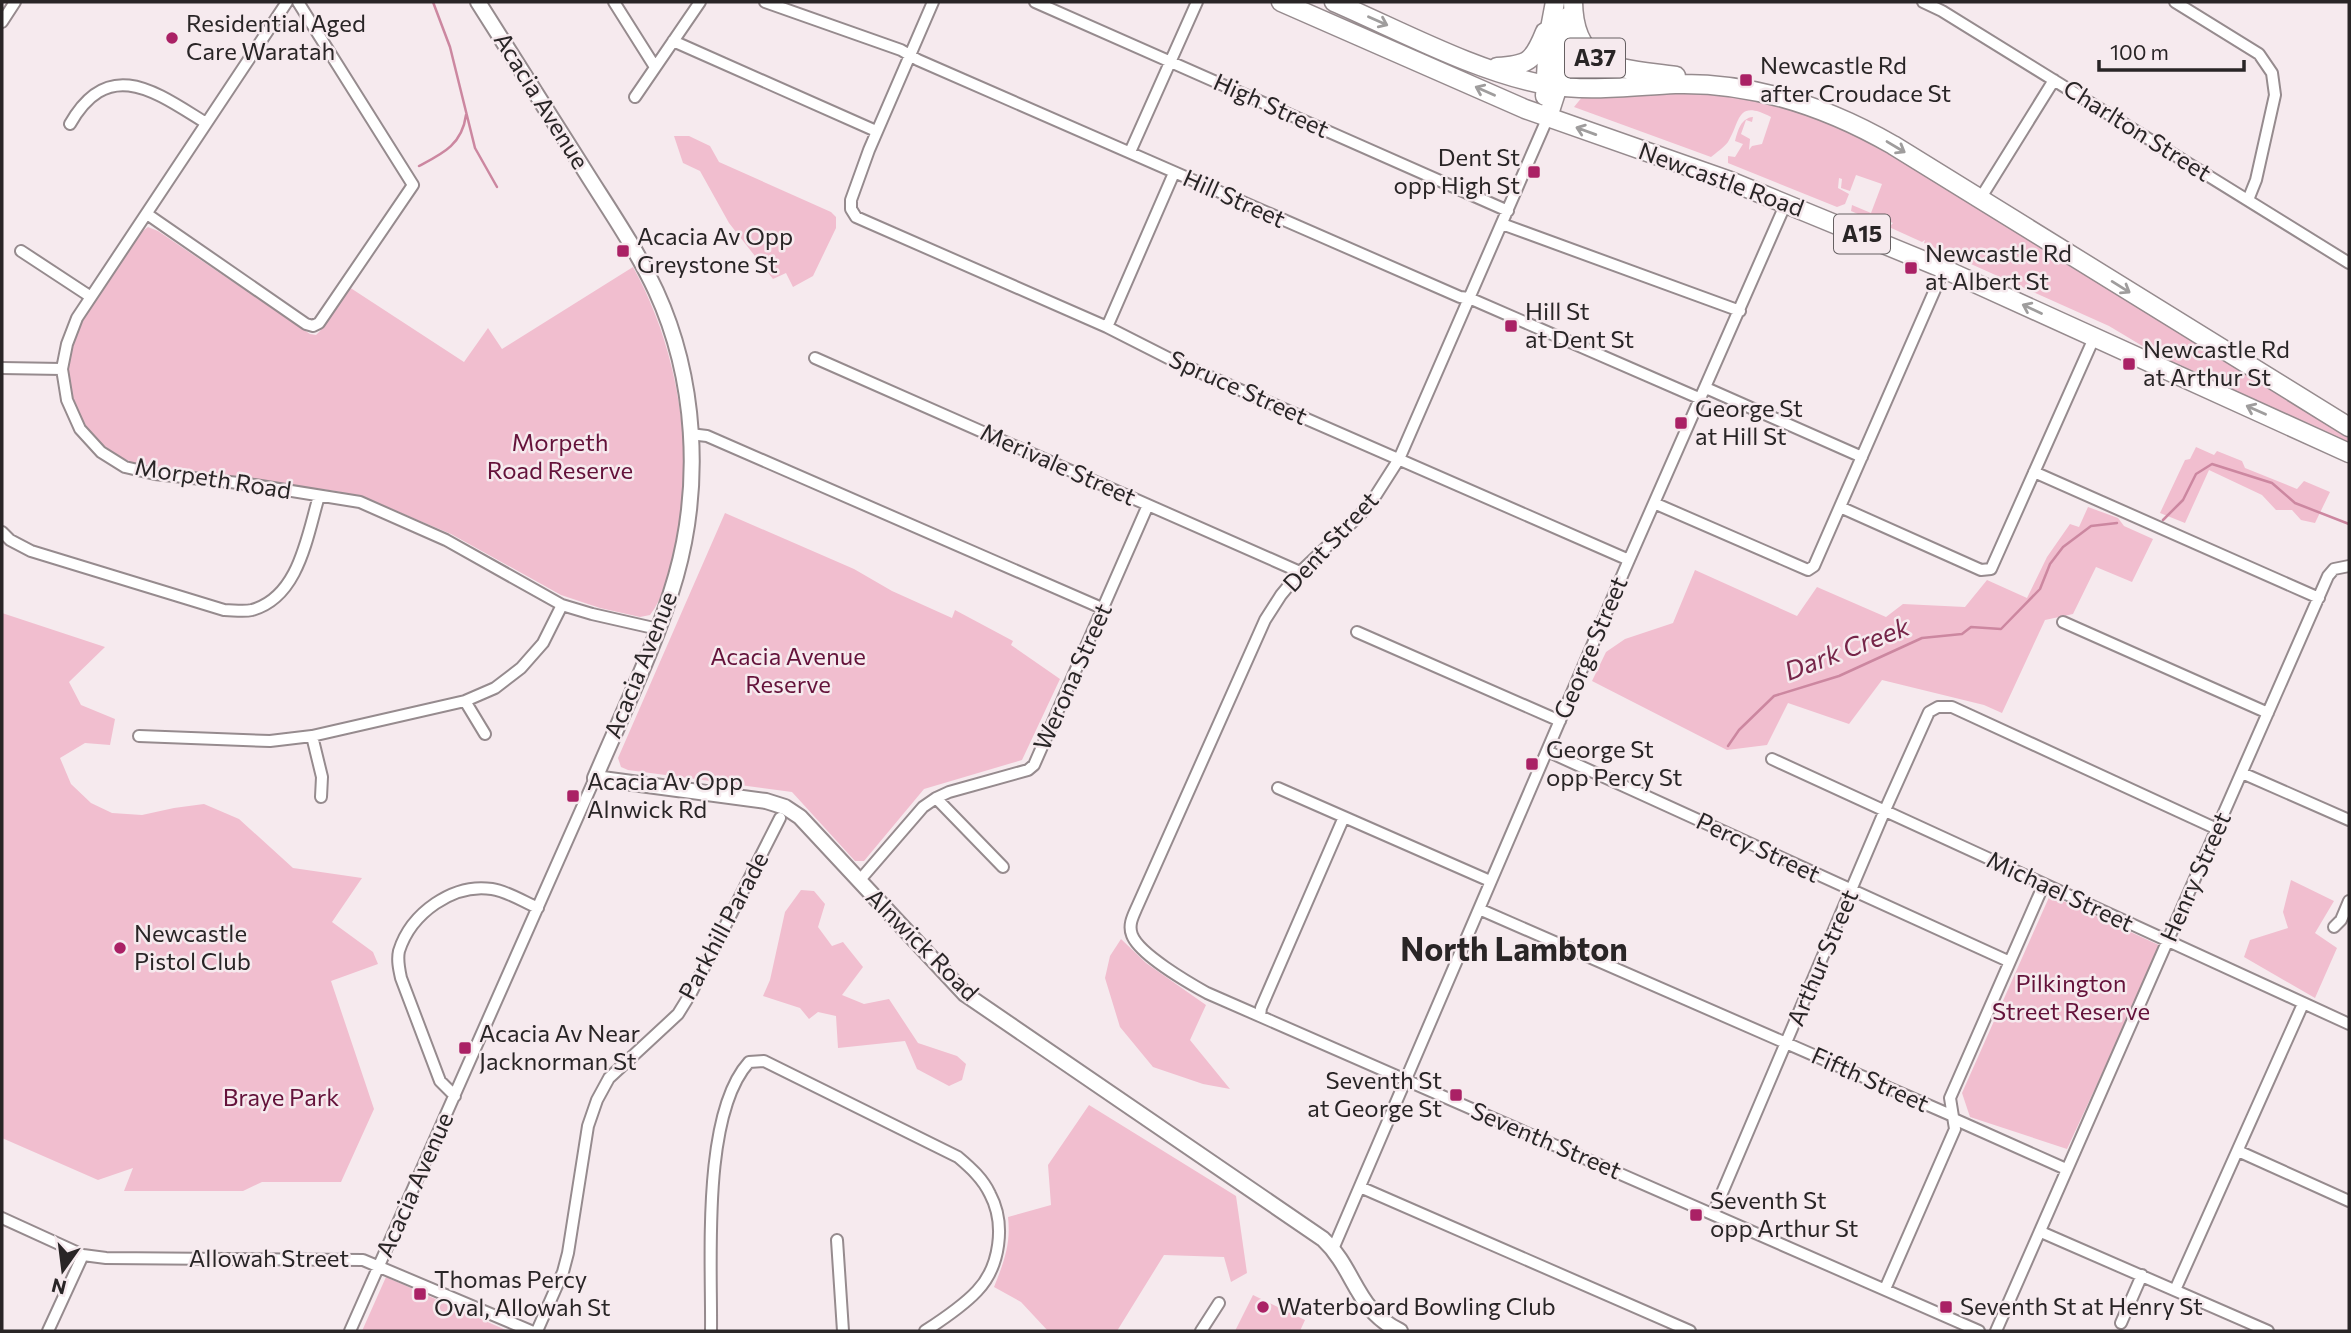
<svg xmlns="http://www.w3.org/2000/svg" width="2351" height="1333" font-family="Commissioner,sans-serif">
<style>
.green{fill:#f1becf}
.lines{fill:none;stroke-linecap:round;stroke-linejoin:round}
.stream{stroke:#cc87a0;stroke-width:2.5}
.minor-casing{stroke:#968b8e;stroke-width:14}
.tertiary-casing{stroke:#968b8e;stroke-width:18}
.trunk-casing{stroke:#968b8e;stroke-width:21}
.minor{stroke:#fff;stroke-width:10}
.tertiary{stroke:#fff;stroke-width:14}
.trunk{stroke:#fff;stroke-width:18}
.oneway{stroke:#9f9d9d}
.poi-dot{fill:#aa2165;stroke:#f6eaee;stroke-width:2.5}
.labels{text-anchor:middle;stroke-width:5;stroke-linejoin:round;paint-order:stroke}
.shield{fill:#f6eaee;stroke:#666062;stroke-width:2}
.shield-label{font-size:23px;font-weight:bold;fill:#292526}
.poi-label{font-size:24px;fill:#292526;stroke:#f6eaee;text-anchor:start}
.street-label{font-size:24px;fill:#292526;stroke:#f6eaee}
.park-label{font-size:24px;fill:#64123a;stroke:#f6eaee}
.water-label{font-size:26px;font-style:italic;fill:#762549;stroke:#f6eaee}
.district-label{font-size:32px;font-weight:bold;fill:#292526;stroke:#f6eaee}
</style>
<rect width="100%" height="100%" fill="#f6eaee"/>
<path class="green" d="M1667,90L1742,97L1807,113L1872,142L2349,435V443L2176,366L2109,326L1924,243L1925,240L1922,242L1889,227L1893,223L1878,217L1876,222L1851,211L1852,205L1871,213L1882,184L1856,175L1850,191L1841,188L1842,179L1839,178L1838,188L1849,194L1845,204L1837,207L1728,163V156L1735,157L1743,144L1735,141C1738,130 1741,118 1753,117L1752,122L1746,120L1741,134L1750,139L1749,150L1752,146L1762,144L1771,117C1736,99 1741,121 1728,142C1724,147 1716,153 1711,157L1574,107L1583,96Z
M674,136H689L710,146L719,162L831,212L836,217V228L813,276L793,287L786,273L773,279L729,223L700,171L683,163Z
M148,227L158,231L310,334L316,335L320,331L349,287L464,362L488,328L502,349L633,267C672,337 689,423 683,502C682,518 677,534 674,550C670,571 663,599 650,615L640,617L600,608L561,595L451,534L368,499L336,491L148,467C122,461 103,448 86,427C34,359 101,290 139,234Z
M2196,447L2214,455L2217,451L2242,461L2245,468L2297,489L2304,481L2330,492L2315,523L2301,520L2292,510H2276L2262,495L2209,470L2185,523L2160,513L2185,460L2190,459Z
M2088,507L2118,518L2124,526L2153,539L2132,582L2096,567L2073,614L2045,620L2002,713L1984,705L1882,680L1849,724L1788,703L1767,745L1727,750L1592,681L1606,652L1625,639L1673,623L1695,570L1797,616L1817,587L1886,617L1903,604L1965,607L1987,580L2027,598L2047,557L2070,524L2079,527Z
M725,513L854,569L892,591L952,618L955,610L1013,641L1011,645L1060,679L1022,760L924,789L864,861H855L792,792L628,770L621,767L618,758Z
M2,613L105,647L69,682L81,705L115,719L110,745L85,743L60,758L71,784L91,803L112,813L142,815L174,808L204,804L239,819L293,868L362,878L332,922L373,952L378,964L331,981L374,1109L341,1182H262L243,1191H124L133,1168L98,1180L2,1138Z
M2291,880L2334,901L2315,933L2337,948L2315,998L2244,957L2250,940L2288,928L2283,912Z
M801,890L814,891L825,904L818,927L832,946L843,942L863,967L842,995L864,1004L889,999L918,1043L957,1056L966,1064L962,1080L949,1086L917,1069L905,1041L838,1048L836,1016L818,1012L809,1019L800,1008L763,996L770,980L785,912Z
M2050,895L2161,946L2067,1149L1970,1117L1962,1093Z
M1121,939L1146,963L1206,1005L1190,1040L1230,1089L1203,1084L1153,1067L1120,1027L1105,978L1110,956Z
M1089,1105L1236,1196L1247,1273L1231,1282L1224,1257L1164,1255L1117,1331H1048L1021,1302L994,1287C1004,1262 1011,1244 1008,1217L1051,1205L1048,1165Z
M386,1277L508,1331H362Z
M1253,1295L1305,1320L1300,1331H1235Z"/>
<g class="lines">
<path class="stream" d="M433,2L450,47L475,148L497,187
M419,166C442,154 462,145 466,115
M2163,520L2183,500L2196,474L2212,464L2272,483L2295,503L2349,524
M1728,746L1739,730L1774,696L1839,676L1922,638L1962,634L1971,627L2001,629L2040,589L2050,564L2063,547L2091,526L2117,523"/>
<defs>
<path id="minor" d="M287,2L77,318L67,344L62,369L67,400L80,429L101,452L125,467L155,474L248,484L360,502L446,540L562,605L592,614L658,629
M614,2L655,67
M765,2L901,50L918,60L1460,297L1469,298L1701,399
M933,2L869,150L851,200V209L856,217L1107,327L1174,361L1629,560
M1035,2L1508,211
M1923,2L1942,11L2349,263
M2175,2L2259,54L2272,73L2275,95L2256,180L2248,200
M2,22L15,2
M673,41L876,131
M635,97L700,2
M1548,117L1399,459L1376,495L1360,515L1300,572L1281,595L1265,620L1137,907C1133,916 1128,925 1132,935C1139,954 1189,983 1207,993L1979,1331
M70,124C109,55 157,93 206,123
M1130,152L1197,2
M1980,199L2054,80
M147,214L306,324L313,326L319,323L413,185L298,2
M1502,224L1740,311
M21,251L91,297
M1107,327L1174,173
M815,358L1300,572
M2,368L62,369
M1706,388L1862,457
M690,434L707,436L1104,609
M2034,472L2319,598
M1654,503L1808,570L1814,566L1944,269
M1840,507L1981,570L1991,569L2094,338
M2,532L10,540L31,551L224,610C233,610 243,612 252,610C299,597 307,536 319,496
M2063,622L2268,713
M1357,632L1560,721
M465,701L485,734
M139,736L270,741L312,736L465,701L495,688L521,668L543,643L562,605
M312,736L322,777L321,797
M1547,751L2008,961
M1772,759L2349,1024
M2242,773L2349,820
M1278,788L1490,881
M936,798L1003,867
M859,881L923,807L936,798L949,792L1028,770L1034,765L1148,505
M1479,909L1953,1116
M2334,927L2341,920L2349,901
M1260,1016L1261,1008L1344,817
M455,1096L440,1081L401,978C399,969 397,960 399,951C411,913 453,883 492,889C507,891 524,902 538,908
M1954,1119L2066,1169
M2238,1151L2349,1201
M1360,1187L1690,1331
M1713,1214L1885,810L1929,712L1938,707H1952L2217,829
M2,1218L83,1255L106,1258L363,1260L531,1331
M2041,1232L2268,1331
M837,1240L843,1331
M1333,1249L1625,569L1786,203
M1885,1289L1955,1129L1950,1098L2044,884
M2175,1290L2303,1004
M2121,1323L2142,1275
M48,1331L83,1255
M350,1331L595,778
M537,1331L563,1272L568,1253L588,1126L597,1100L609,1078L678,1014L691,993L780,818
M711,1331C712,1262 701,1115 749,1062L764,1061L958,1157C971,1168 983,1179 990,1194C1006,1224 1000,1267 977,1291C963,1306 942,1320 925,1331
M1201,1331L1219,1303
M1996,1331L2328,576L2334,569L2349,566"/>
<path id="tertiary" d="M478,2C512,56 546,110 580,163C606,205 635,246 656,291C696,378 702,484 676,576C656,646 623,712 595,778L766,801L785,807L800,817L965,994L1323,1239C1356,1270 1355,1310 1400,1331"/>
<path id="trunk" d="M1281,2L1525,109L1730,181L1944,269L2349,453
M1334,2C1399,30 1478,73 1547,85C1589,92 1633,86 1675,84C1753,82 1825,106 1893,145L2349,427
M1573,2C1574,72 1622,68 1676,76
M1497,67C1528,65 1533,62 1545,32
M1545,96L1548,39L1555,2
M1548,117L1561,77L1569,16"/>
</defs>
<use href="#minor" class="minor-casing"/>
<use href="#tertiary" class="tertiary-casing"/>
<use href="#trunk" class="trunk-casing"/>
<use href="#minor" class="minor"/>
<use href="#tertiary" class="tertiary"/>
<use href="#trunk" class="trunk"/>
</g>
<defs><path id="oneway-shaft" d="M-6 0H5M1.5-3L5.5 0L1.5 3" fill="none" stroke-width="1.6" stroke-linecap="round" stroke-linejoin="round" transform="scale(1.75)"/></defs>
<g class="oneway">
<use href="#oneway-shaft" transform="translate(1378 21) rotate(24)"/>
<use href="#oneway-shaft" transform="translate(1485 91) rotate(-156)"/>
<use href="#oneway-shaft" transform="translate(1586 131) rotate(-160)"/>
<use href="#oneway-shaft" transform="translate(1896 147) rotate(31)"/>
<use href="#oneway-shaft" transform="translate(2121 287) rotate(32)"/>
<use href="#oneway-shaft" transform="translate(2032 309) rotate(-155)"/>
<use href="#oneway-shaft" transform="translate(2256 410) rotate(-156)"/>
</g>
<g class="poi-dot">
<circle cx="172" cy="38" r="7"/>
<rect x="1739" y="73" width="14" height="14" rx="3.5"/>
<rect x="1527" y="165" width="14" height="14" rx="3.5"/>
<rect x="616" y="244" width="14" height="14" rx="3.5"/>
<rect x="1904" y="261" width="14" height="14" rx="3.5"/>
<rect x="1504" y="319" width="14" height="14" rx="3.5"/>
<rect x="2122" y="357" width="14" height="14" rx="3.5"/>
<rect x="1674" y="416" width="14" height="14" rx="3.5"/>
<rect x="1525" y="757" width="14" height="14" rx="3.5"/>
<rect x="566" y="789" width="14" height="14" rx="3.5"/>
<circle cx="120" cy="948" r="7"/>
<rect x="458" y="1041" width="14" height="14" rx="3.5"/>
<rect x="1449" y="1088" width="14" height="14" rx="3.5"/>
<rect x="1689" y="1208" width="14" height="14" rx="3.5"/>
<rect x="413" y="1287" width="14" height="14" rx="3.5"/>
<circle cx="1263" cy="1307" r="7"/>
<rect x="1939" y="1300" width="14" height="14" rx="3.5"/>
</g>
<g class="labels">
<g class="shield">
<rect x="1565" y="38.5" width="60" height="39" rx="5"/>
<rect x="1834" y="214.5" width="56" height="39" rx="5"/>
</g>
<g class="shield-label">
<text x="1595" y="66">A37</text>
<text x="1862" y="242">A15</text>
</g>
<g class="poi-label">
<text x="186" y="32">Residential Aged<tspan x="186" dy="28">Care Waratah</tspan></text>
<text x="1760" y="74">Newcastle Rd<tspan x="1760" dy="28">after Croudace St</tspan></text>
<text x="1520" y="166" text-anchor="end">Dent St<tspan x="1520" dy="28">opp High St</tspan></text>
<text x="637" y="245">Acacia Av Opp<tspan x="637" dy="28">Greystone St</tspan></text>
<text x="1925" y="262">Newcastle Rd<tspan x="1925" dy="28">at Albert St</tspan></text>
<text x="1525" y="320">Hill St<tspan x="1525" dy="28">at Dent St</tspan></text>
<text x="2143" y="358">Newcastle Rd<tspan x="2143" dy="28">at Arthur St</tspan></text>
<text x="1695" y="417">George St<tspan x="1695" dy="28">at Hill St</tspan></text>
<text x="1546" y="758">George St<tspan x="1546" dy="28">opp Percy St</tspan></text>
<text x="587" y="790">Acacia Av Opp<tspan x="587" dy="28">Alnwick Rd</tspan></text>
<text x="134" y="942">Newcastle<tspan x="134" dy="28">Pistol Club</tspan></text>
<text x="479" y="1042">Acacia Av Near<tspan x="479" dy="28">Jacknorman St</tspan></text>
<text x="1442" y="1089" text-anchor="end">Seventh St<tspan x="1442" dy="28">at George St</tspan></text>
<text x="1710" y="1209">Seventh St<tspan x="1710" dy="28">opp Arthur St</tspan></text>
<text x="434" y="1288">Thomas Percy<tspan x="434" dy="28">Oval, Allowah St</tspan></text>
<text x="1277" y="1315">Waterboard Bowling Club</text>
<text x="1960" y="1315">Seventh St at Henry St</text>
</g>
<g class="street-label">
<text transform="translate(541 101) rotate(58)" y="8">Acacia Avenue</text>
<text transform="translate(1271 106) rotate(24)" y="8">High Street</text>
<text transform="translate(2137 131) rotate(32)" y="8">Charlton Street</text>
<text transform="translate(1721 180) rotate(20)" y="8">Newcastle Road</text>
<text transform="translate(1234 199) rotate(24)" y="8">Hill Street</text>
<text transform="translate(1238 388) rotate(24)" y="8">Spruce Street</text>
<text transform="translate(1058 465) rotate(24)" y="8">Merivale Street</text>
<text transform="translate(213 479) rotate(9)" y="8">Morpeth Road</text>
<text transform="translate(1331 542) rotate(-47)" y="8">Dent Street</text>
<text transform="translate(1591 648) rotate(-67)" y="8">George Street</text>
<text transform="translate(641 665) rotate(-68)" y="8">Acacia Avenue</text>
<text transform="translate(1073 677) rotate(-66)" y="8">Werona Street</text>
<text transform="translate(1758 848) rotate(25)" y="8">Percy Street</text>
<text transform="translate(2196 877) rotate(-66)" y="8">Henry Street</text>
<text transform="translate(2060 892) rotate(25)" y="8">Michael Street</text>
<text transform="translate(724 926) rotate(-62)" y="8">Parkhill Parade</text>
<text transform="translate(922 945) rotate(45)" y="8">Alnwick Road</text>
<text transform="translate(1823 958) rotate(-67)" y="8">Arthur Street</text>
<text transform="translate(1870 1080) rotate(24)" y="8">Fifth Street</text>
<text transform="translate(1546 1141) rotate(23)" y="8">Seventh Street</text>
<text transform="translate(415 1185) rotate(-66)" y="8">Acacia Avenue</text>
<text x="269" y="1267">Allowah Street</text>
</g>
<g class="park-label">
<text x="560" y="451">Morpeth<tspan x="560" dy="28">Road Reserve</tspan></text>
<text x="788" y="665">Acacia Avenue<tspan x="788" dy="28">Reserve</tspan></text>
<text x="2071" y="992">Pilkington<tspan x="2071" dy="28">Street Reserve</tspan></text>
<text x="281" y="1106">Braye Park</text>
</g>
<g class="water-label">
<text transform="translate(1847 649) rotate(-21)" y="9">Dark Creek</text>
</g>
<g class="district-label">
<text x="1514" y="961">North Lambton</text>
</g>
</g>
<rect width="2351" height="1333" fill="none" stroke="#292526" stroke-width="7"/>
<g transform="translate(63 1270) rotate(194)" stroke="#f6eaee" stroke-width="5" paint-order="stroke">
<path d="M0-5L12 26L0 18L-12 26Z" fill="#292526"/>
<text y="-10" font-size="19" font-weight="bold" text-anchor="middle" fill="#292526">N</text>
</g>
<path d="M2099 60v10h145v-10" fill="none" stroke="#292526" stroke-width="3.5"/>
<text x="2110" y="60" font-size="21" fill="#292526" stroke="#f6eaee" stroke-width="5" paint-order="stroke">100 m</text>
</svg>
